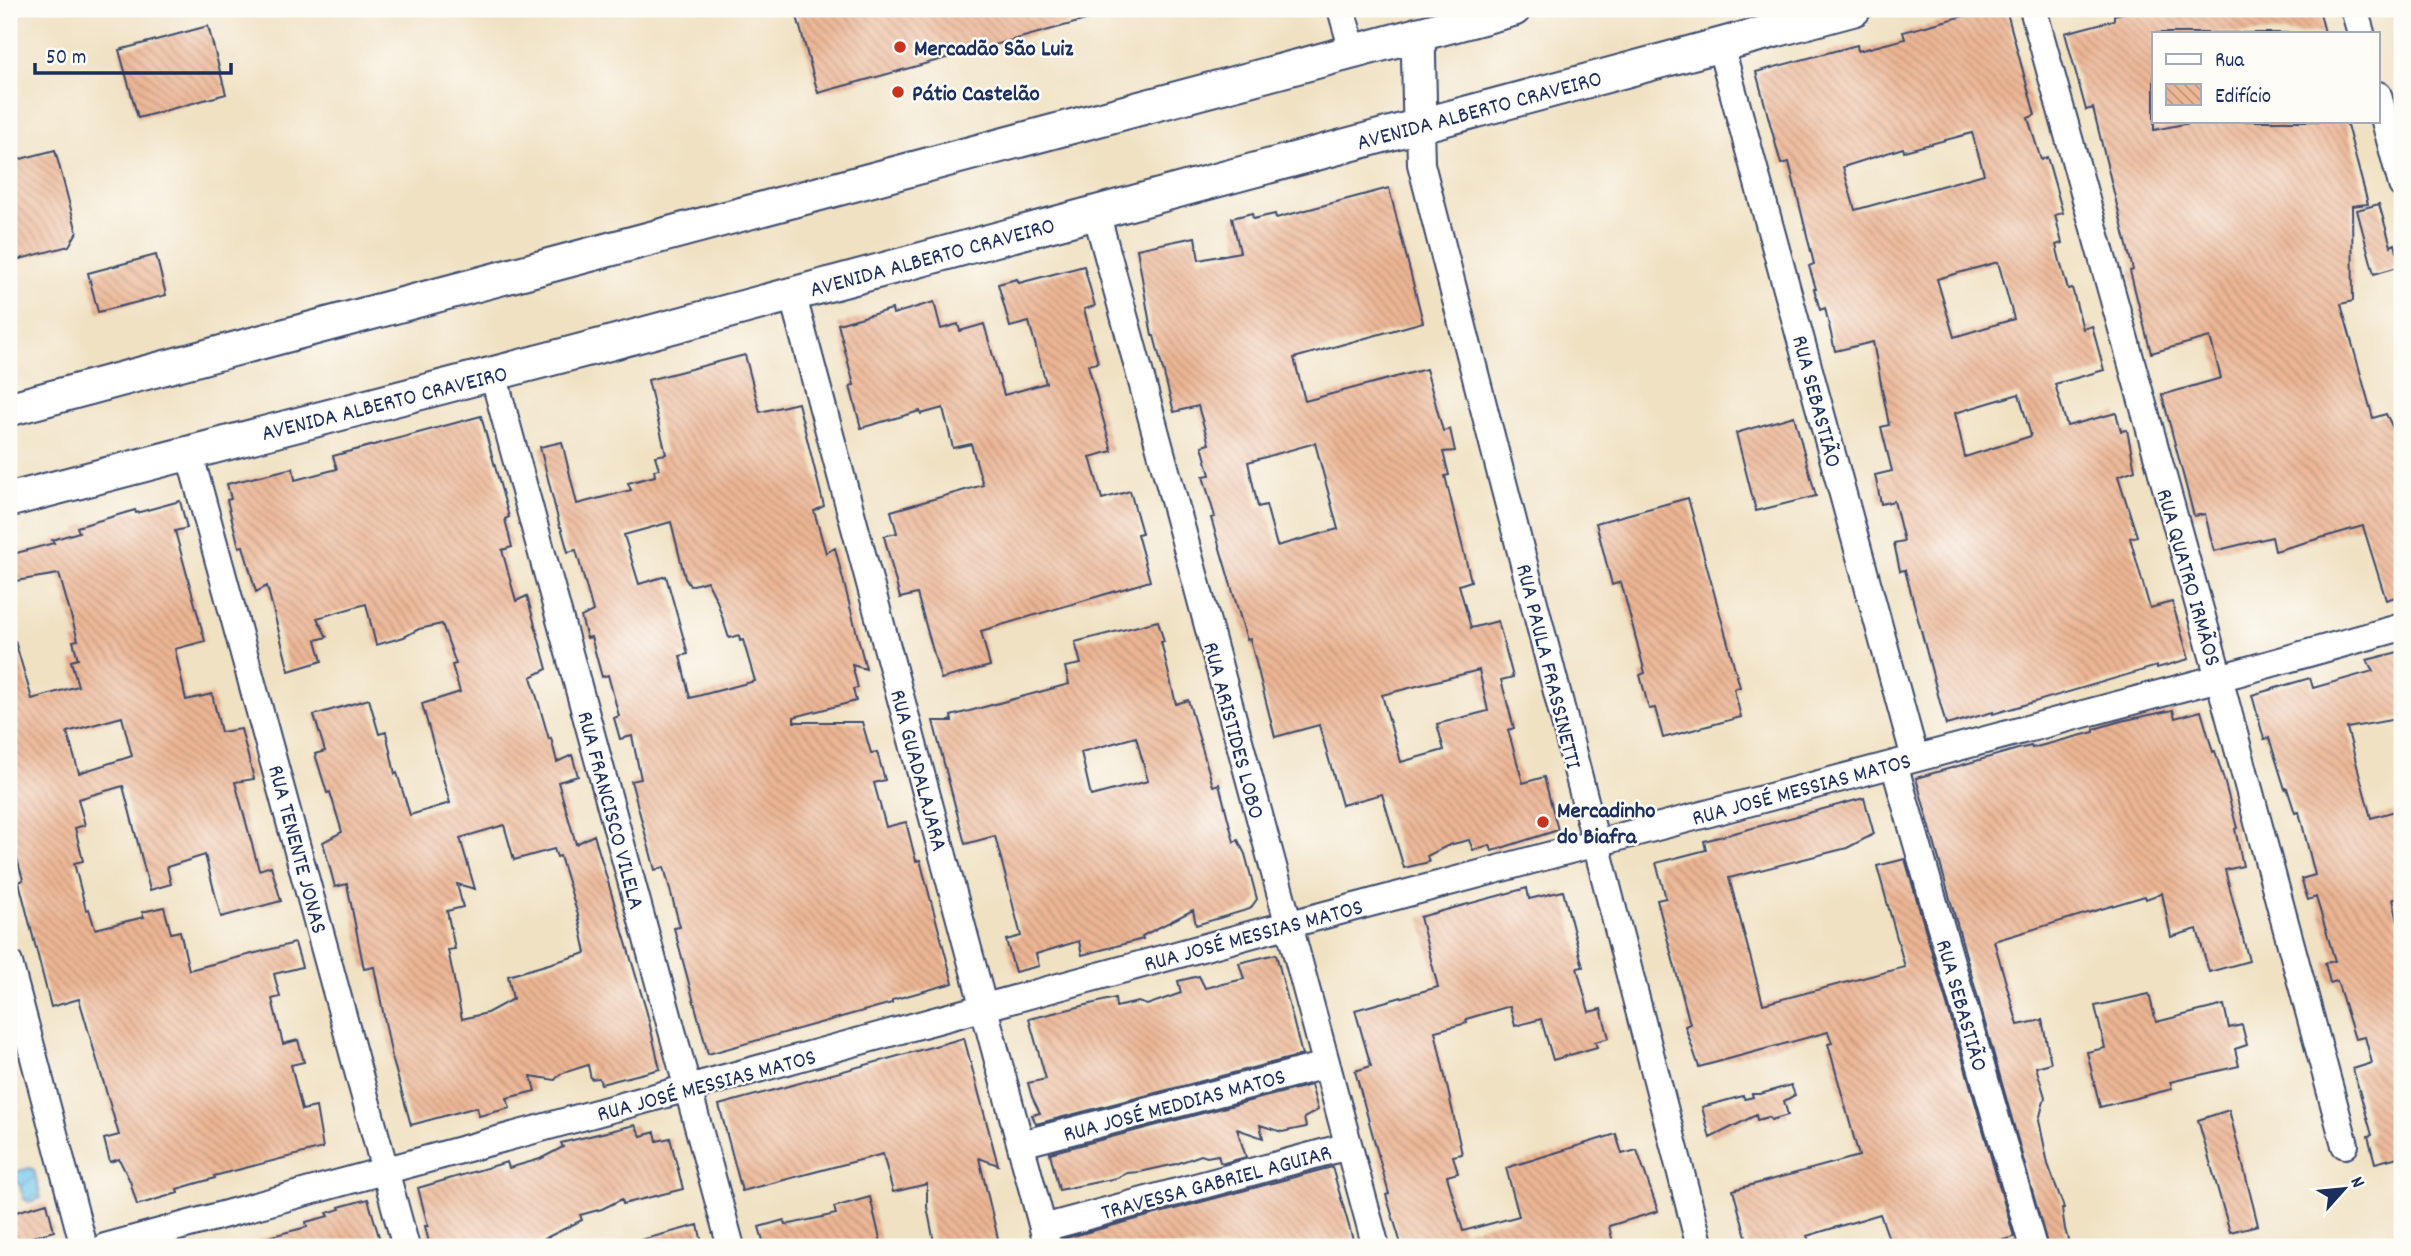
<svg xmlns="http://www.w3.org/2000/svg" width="2411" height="1256" font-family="Dekko,sans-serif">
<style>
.water{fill:url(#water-waves);stroke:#4579a4;stroke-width:2}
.building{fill:url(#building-back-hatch);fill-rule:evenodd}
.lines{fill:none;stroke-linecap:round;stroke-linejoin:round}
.minor-casing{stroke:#3b4a6d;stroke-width:30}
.major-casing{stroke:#3b4a6d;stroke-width:37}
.minor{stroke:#fff;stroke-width:26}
.major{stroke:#fff;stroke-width:33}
.poi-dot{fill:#c8321e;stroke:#fdfcf7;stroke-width:2.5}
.labels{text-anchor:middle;stroke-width:5;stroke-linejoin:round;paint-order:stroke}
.poi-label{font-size:23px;font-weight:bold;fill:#1b2f5e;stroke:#fdfcf7;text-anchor:start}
.street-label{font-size:23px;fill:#1b2f5e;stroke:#fdfcf7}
</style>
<defs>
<pattern id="water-waves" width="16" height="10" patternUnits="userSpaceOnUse" patternTransform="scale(1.75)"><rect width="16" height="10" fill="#6fc3eb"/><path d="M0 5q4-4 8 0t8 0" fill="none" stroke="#5a9fc2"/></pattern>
<pattern id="building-back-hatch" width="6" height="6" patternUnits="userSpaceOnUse" patternTransform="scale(1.75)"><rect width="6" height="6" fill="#edb694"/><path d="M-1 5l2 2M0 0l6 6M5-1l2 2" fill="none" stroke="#bf947c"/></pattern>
</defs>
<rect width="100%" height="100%" fill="#fdfcf7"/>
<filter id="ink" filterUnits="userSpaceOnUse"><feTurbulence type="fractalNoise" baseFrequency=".0143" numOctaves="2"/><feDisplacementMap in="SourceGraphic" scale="14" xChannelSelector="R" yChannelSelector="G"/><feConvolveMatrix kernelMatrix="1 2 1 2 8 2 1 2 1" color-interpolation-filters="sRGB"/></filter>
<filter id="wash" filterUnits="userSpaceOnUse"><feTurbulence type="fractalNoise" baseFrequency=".00686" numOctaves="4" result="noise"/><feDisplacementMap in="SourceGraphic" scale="28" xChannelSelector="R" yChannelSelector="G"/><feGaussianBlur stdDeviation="1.57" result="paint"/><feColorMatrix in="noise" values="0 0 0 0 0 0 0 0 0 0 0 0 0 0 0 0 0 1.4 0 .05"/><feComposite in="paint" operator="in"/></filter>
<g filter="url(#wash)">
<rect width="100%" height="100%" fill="#f0e1c2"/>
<path class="water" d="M30,1168L34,1170L41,1198L29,1202L24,1199L19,1183L13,1182L11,1173Z"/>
<g id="blocks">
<path class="building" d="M795,9H1103L1104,15L818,93Z
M1990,9H2006L2035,115L2028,118L2041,160L2047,157L2063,213L2055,215L2062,243L2056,245L2061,265L2068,289L2072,288L2083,329L2092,326L2104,370L2055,384L2067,426L2116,413L2121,431L2127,430L2135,470L2118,476L2137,536L2130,538L2150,608L2172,602L2189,659L2157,668V666L1993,714V712L1946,725L1905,570L1900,571L1894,543L1904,541L1894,501L1881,504L1875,475L1892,471L1881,427L1889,425L1873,342L1835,351L1825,308L1820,310L1814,289H1816L1809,266L1814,264L1789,162L1781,164L1756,72L1857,45L1858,51L1905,39L1903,32ZM1972,133L1984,174L1855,210L1843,167L1903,148L1904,151ZM1998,262L2014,319L1954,337L1937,279ZM2019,394L2031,436L1965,457L1955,413Z
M2139,9H2319L2325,33H2154V130L2199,121H2346L2368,204L2352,206L2353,301L2341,304L2373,418L2386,414L2402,446V595L2386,600L2363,526L2275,551L2272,537L2214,551L2205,514L2194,516L2162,395L2221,378L2210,337L2151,353L2130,271L2133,270L2093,108L2086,110L2065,33L2114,20V15Z
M208,26L226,94L138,118L119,50Z
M55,150L77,232L69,246L9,262V162Z
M1389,188L1423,322L1294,358L1305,401L1426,369L1443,431L1450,429L1455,451L1443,452L1449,475L1445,476L1471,581L1459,585L1471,628L1498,621L1513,677L1501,680L1514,728L1508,730L1523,783L1544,777L1558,830L1492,851L1490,845L1473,850L1469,840L1449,845L1427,856L1429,862L1404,868L1382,794L1342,805L1319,725L1275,737L1250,639L1247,640L1211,518L1215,517L1203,476L1210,475L1202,446L1209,444L1198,406L1174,412L1154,336H1152L1137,249L1195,237L1199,260L1240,252L1232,218L1252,213L1253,219L1275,214L1276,218ZM1315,443L1338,529L1277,546L1266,505L1258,507L1248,462ZM1479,670L1488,711L1437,724L1444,750L1401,762L1382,695Z
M2379,204L2391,246L2395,244L2401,266L2374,274L2357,210Z
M156,255L166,295L98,312L88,273Z
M1084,266L1095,306L1084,309L1098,363L1088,365L1112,451L1090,457L1102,499L1130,491L1142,533L1137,534L1150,581L981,631L990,666L941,679L917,594L900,598L884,536L897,533L891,511L983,485L971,444L953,448L943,408L921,414L920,411L861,428L850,386L854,385L838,324L892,309L893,314L934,302L941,329L958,324L960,331L984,324L1004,395L1046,383L1029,322L1010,327L998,284L1017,279L1019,283Z
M745,355L760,412L798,403L824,506L814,511L826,553L835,548L866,669L852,665L858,688L853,689L856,701L794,717V722H862L871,753L877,752L885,780L874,783L886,827L906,822L916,861L920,860L953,983L892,1000V1003L708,1054L674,928L680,927L664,867L655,870L631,781L641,779L632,736L620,739L614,718L619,716L608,675L602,677L591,637L587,638L581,617L593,611L576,550L568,552L561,527H560L540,447L562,442L577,504L631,490L628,483L655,476L654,470L659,469L655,456L666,454L648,380ZM671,522L685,578L690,586L707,581L717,601L729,638L739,635L740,641L743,640L755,681L690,698L680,656L688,654L666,576L639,584L624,535Z
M481,416L509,517L505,519L512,547L502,550L516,601L527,596L547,669L531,677L549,739L551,738L557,762L572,755L578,776L558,782L576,844L594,835L647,1013L660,1069L601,1084L599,1078L591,1079L588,1065L560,1074L555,1080L531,1076L535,1091L507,1098L510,1108L479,1116L477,1107L411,1125L392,1057L374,967L364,969L347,884L335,887L323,842L342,832L330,792L327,793L315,754L325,751L314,715L369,699L379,734L386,732L395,774L397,773L410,815L450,803L422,704L460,692L452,665L456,664L442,624L419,629L404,637L376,645L366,604L317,618L327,637L316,640L322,661L289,671L267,586L256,592L243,546L239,547L227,500L231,499L227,484L293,468L295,480L337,469L333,456ZM504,825L514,860L554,849L557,857L560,856L578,915L586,953L508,976L513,999L487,1013L462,1019L448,950L455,949L447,911L463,907L457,884L475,889L460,838Z
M1794,416L1816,496L1756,511L1736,433Z
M1688,498L1740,687L1734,689L1741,717L1663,738L1655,708L1649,709L1640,675L1645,673L1621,582L1612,585L1596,523Z
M180,501L187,528L175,531L205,641L175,649L186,700L212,694L221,732L241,729L254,779L235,782L259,870L271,866L281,901L221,917L205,855L167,867L171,884L150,890L123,786L78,799L85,825L75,828L83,861L74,863L86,910L89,909L95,929L144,917L142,912L164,907L171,933L180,931L189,970L295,943L302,967L274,974L280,997L272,999L283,1044L298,1040L304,1062L291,1065L302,1110L316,1107L323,1148L214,1176L215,1178L177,1189L178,1193L137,1205L130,1181L119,1159L110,1162L104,1139L119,1135L79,999L51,1007L19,882L23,880L9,830V641H15L32,699L78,686L71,661L78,659L73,641L78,640L59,574L9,582V555L54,543L52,540L79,532L77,527L135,510L136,513ZM122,717L132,756L79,773L67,732Z
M1158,621L1164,642H1161L1176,704L1188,700L1213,786L1219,784L1234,842L1238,840L1245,854L1257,899L1250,909L1196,925L1193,910L1142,936L1143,939L1082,955L1079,941L1036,954L1039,966L1015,972L1006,940L1021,936L995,836L965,844L933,721H952L951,716L1069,684L1065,667L1081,664L1075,642ZM1136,737L1148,781L1091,796L1081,752Z
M2398,652L2402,666V718L2347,728L2371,818L2402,809V896L2393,899L2402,940V1156L2375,1163L2368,1136L2372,1135L2353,1069L2372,1063L2365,1037L2355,1039L2337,981L2330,983L2325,963L2335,961L2316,897L2308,900L2301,879L2315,875L2299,812L2295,813L2287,788L2285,789L2269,738L2264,739L2252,695L2310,678L2313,688L2373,671L2367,660Z
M2173,710L2175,718L2201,711L2213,752L2215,751L2224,780L2237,828L2235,829L2243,866L2225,870L2249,961L2209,972L2197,929L2171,937L2162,893L2146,899L2145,896L1994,941L2018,1025L2042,1020L2051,1063L2036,1067L2045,1097L2039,1120L2048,1164L2064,1208L2062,1209L2065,1229L2070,1247H2048L1916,778L2018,749L2031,746L2032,748L2094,732V729L2121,721Z
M1864,798L1874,834L1847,848L1729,878L1763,1004L1905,967L1877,866L1905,859L2014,1237L1978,1247H1892L1880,1214L1807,1236L1812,1247H1749L1733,1190L1859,1156L1828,1044L1832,1043L1828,1032L1699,1067L1685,1026L1690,1024L1657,900L1666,898L1656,863L1706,850L1704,841Z
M1527,888L1529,899L1563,891L1583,967L1577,968L1589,1012L1601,1009L1609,1038L1595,1042L1597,1047L1553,1060L1541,1019L1515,1026L1510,1006L1466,1019L1467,1023L1435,1031L1462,1154L1453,1156L1458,1173L1447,1176L1463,1231L1519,1216L1506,1168L1616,1134L1622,1154L1637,1150L1658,1211L1609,1226L1614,1247H1402L1386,1195L1389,1194L1355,1071L1371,1066L1355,1010L1438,987L1420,917Z
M1276,954L1302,1055L1036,1124L1032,1115L1040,1113L1032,1097L1028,1083L1046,1079L1029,1019L1115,998L1116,1007L1138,1002L1147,1005L1181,993L1178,981L1199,976L1205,988L1244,979L1239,963Z
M2149,994L2156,1022L2224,1005L2229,1028L2242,1025L2247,1045L2235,1049L2239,1066L2170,1082L2172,1089L2100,1107L2087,1052L2105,1048L2095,1006Z
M964,1038L998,1165L979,1158L1000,1247H935L927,1207V1184L893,1192L883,1154L742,1191L719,1105Z
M1311,1085L1318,1110L1304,1118L1306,1127L1282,1132L1260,1125L1263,1138L1237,1129L1246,1157L1224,1163L1220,1162L1218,1155L1207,1157L1201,1155L1176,1164L1140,1172L1127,1173L1117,1178L1059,1190L1050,1153Z
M1791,1085L1795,1095L1784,1101L1788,1115L1771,1120L1769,1117L1757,1120L1756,1115L1710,1138L1702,1107L1743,1096L1745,1099L1753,1097L1752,1094H1760Z
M2229,1110L2258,1225L2230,1232L2198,1120Z
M635,1125L641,1136L655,1132L657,1141L670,1138L683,1189L623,1204L622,1199L602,1209L580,1215L582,1220L528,1247H430L425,1226H428L418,1188L507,1162L509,1168L540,1159L563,1147L561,1143Z
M1332,1167L1355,1247H1063L1062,1239Z
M870,1197L882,1247H765L759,1227L784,1220L785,1225L795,1223L836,1214L834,1207Z
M368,1199L382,1247H257L256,1240L307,1227L306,1222L329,1216L327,1213L340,1209L339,1207Z
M47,1203L54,1231L9,1243V1214Z
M698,1225L703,1247H641V1240Z"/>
</g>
</g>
<g filter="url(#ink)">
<use href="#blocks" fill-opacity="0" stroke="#3b4a6d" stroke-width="2"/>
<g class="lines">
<defs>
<path id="minor" d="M1341,9L1353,51
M2033,9L2219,678L2345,1145
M2354,9L2361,33
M1720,44L1915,758
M2378,95L2402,185
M1420,124L1421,164L1700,1247
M1096,212L1376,1247
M792,293L1048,1247
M493,374L731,1247
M189,452L406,1247
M1894,764L2033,1247
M9,963L84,1247
M1021,1144L1326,1065
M1043,1228L1348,1146
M105,1247L1253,934L2219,678L2402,627"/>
<path id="major" d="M1418,34L1420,124
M9,409L1514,9
M9,500L607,344L1854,9"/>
</defs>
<use href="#minor" class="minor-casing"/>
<use href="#major" class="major-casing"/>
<use href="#minor" class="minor"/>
<use href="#major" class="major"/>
</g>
</g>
<g class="poi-dot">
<circle cx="900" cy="47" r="7"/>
<circle cx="898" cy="92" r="7"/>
<circle cx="1543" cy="822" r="7"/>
</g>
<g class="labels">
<g class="poi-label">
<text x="914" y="55">Mercadão São Luiz</text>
<text x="912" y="100">Pátio Castelão</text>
<text x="1557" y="817">Mercadinho<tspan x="1557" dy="26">do Biafra</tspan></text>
</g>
<g class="street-label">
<text transform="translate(1479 109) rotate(-15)" y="8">AVENIDA ALBERTO CRAVEIRO</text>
<text transform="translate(932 256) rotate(-15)" y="8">AVENIDA ALBERTO CRAVEIRO</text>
<text transform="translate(1818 401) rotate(75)" y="8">RUA SEBASTIÃO</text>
<text transform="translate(384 402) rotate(-14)" y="8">AVENIDA ALBERTO CRAVEIRO</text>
<text transform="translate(2190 577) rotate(74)" y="8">RUA QUATRO IRMÃOS</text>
<text transform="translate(1550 666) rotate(76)" y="8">RUA PAULA FRASSINETTI</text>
<text transform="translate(1235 730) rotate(75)" y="8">RUA ARISTIDES LOBO</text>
<text transform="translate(920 770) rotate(75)" y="8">RUA GUADALAJARA</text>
<text transform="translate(1801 788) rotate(-15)" y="8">RUA JOSÉ MESSIAS MATOS</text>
<text transform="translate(612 810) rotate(75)" y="8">RUA FRANCISCO VILELA</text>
<text transform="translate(299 849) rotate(75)" y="8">RUA TENENTE JONAS</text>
<text transform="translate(1253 934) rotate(-15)" y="8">RUA JOSÉ MESSIAS MATOS</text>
<text transform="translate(1963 1005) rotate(74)" y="8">RUA SEBASTIÃO</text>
<text transform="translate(706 1084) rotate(-15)" y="8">RUA JOSÉ MESSIAS MATOS</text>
<text transform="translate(1174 1104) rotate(-15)" y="8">RUA JOSÉ MEDDIAS MATOS</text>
<text transform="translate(1216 1181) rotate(-15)" y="8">TRAVESSA GABRIEL AGUIAR</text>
</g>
</g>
<rect width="2411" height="1256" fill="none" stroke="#fdfcf7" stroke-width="35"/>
<rect x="2152" y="32" width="228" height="91" fill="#fdfcf7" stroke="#a3aaba" stroke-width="2"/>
<rect x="2166" y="54" width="35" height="10" fill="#ffffff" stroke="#a3aaba" stroke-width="2"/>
<text x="2215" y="66" font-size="21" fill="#1b2f5e">Rua</text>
<rect x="2166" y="84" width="35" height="21" fill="url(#building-back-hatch)" stroke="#a3aaba" stroke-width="2"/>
<text x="2215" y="102" font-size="21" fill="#1b2f5e">Edifício</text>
<g transform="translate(2344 1189) rotate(63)" stroke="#fdfcf7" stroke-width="5" paint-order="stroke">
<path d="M0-5L12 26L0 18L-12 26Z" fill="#1b2f5e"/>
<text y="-10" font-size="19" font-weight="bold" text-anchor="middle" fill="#1b2f5e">N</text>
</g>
<path d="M35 63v10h196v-10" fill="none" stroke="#1b2f5e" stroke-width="3.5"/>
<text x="46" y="63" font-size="21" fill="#1b2f5e" stroke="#fdfcf7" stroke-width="5" paint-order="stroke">50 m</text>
</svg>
